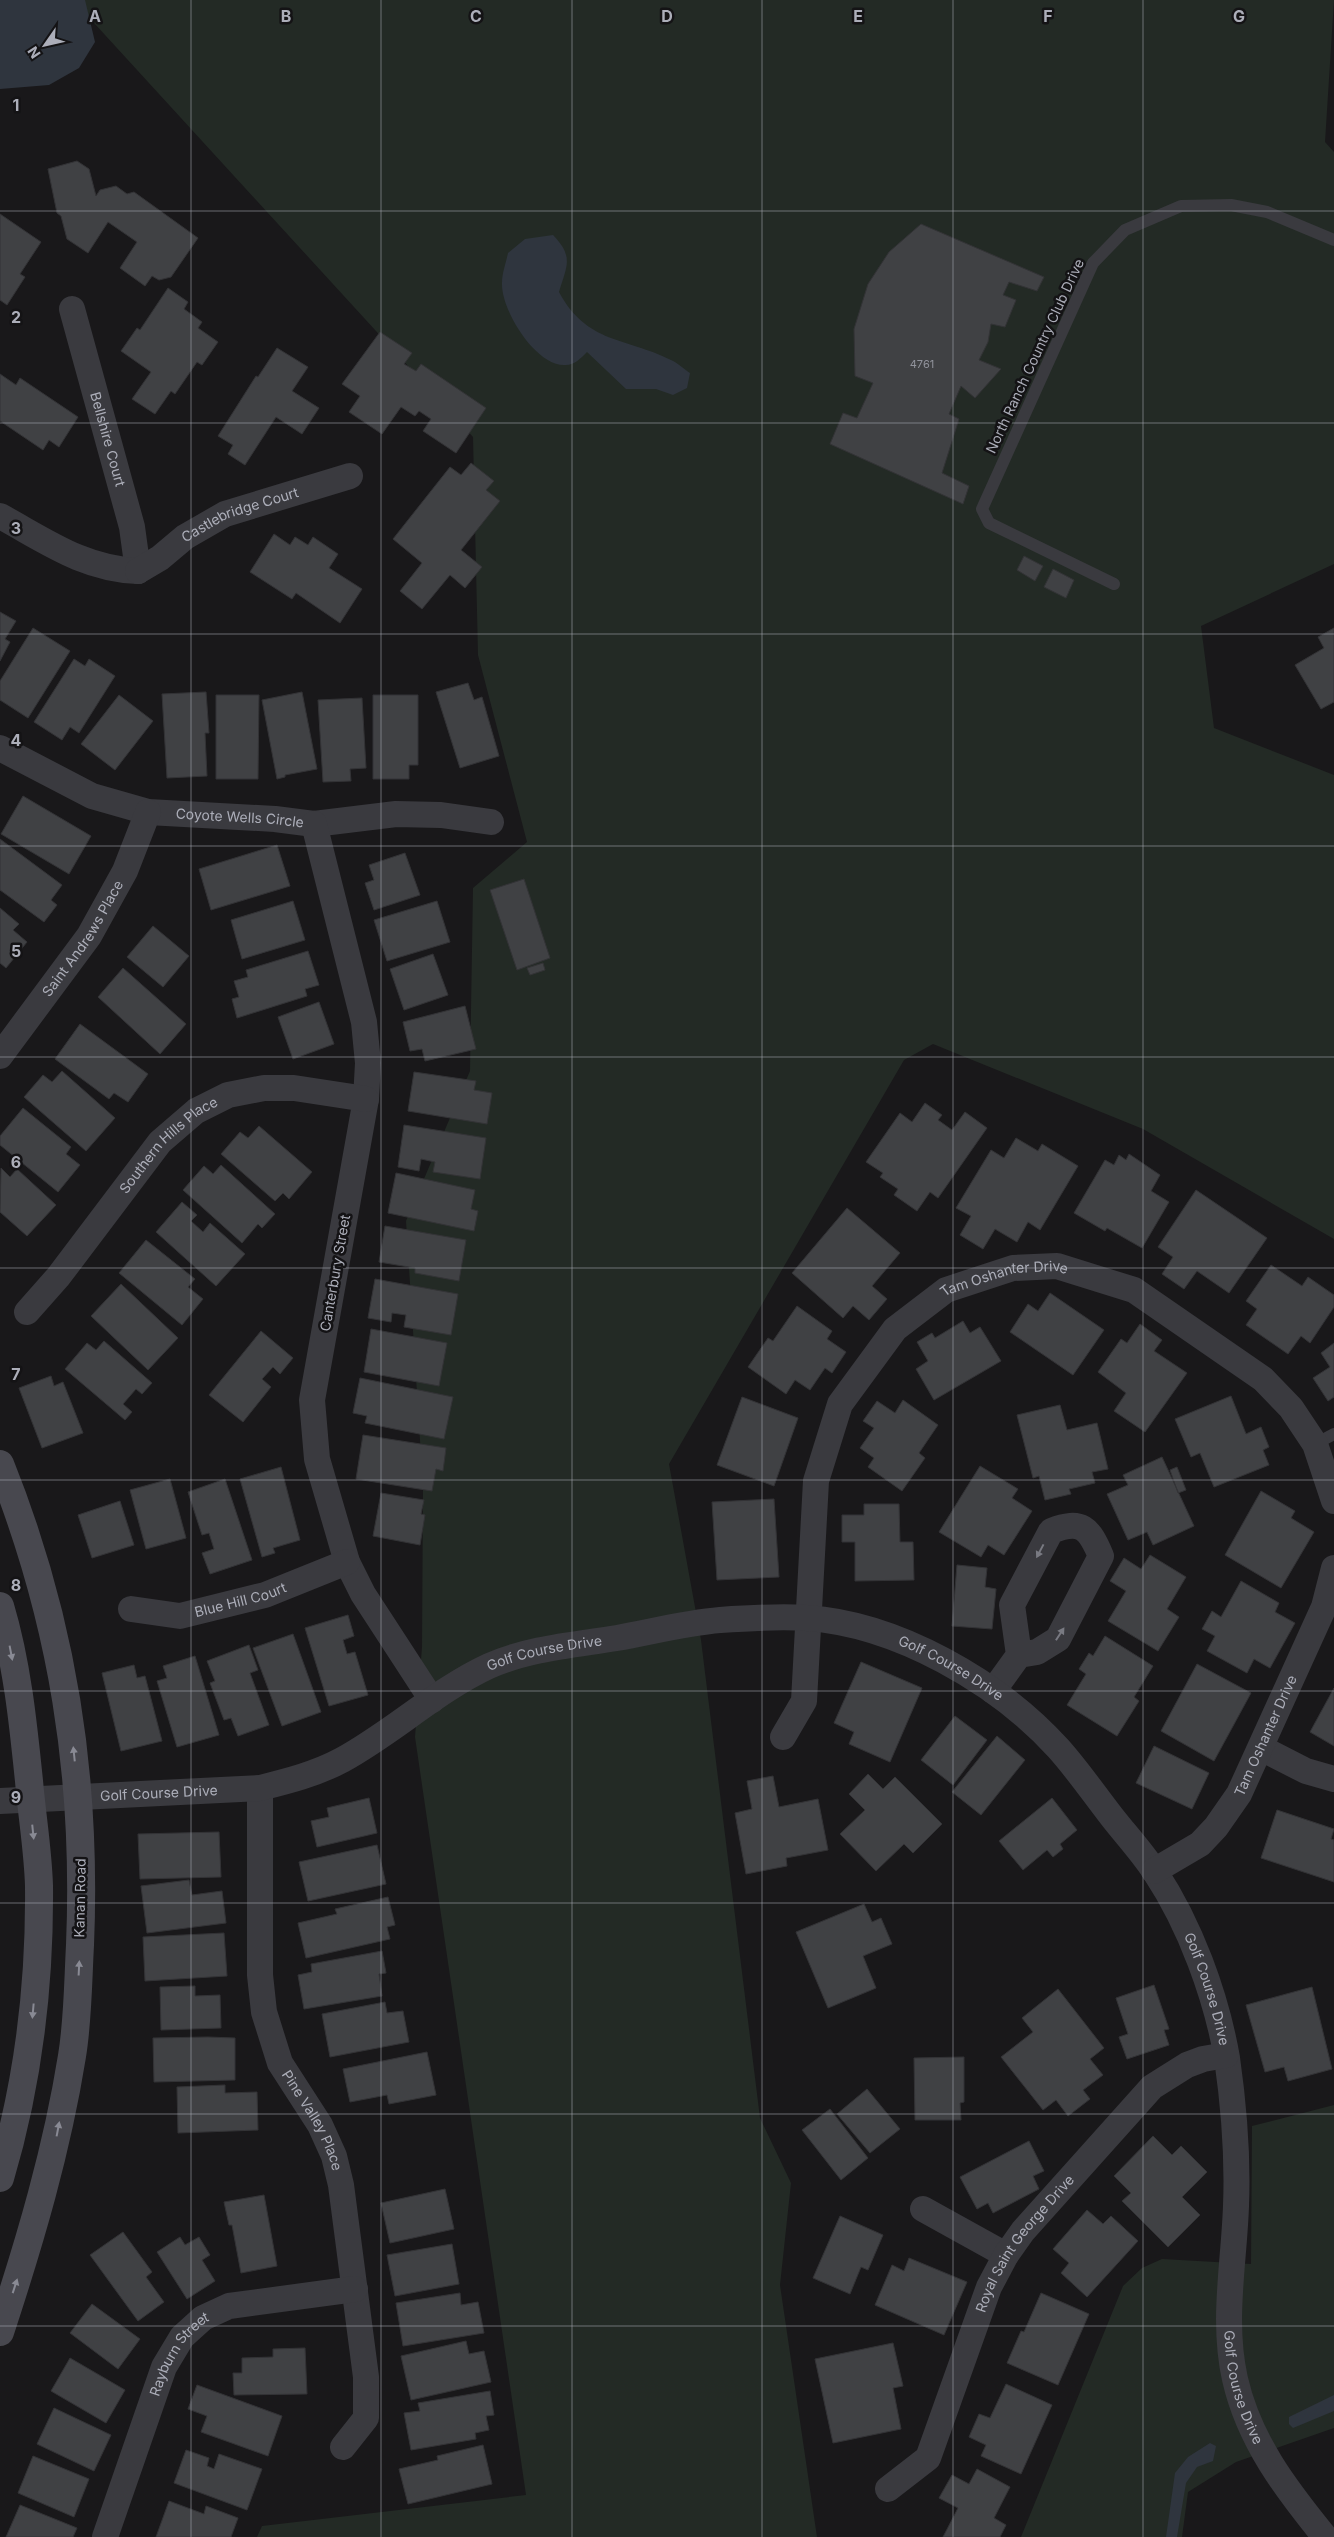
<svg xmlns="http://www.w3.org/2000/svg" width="1334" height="2537" font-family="Inter,sans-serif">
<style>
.green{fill:#232a25}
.water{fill:#2f353e}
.building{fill:#404144;stroke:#333336}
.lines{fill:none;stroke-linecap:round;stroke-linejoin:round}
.service{stroke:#3a3a3f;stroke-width:12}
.minor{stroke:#3a3a3f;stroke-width:26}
.secondary{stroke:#48484f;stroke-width:28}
.oneway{fill:#797a82}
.oneway2{fill:#898a94}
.grid{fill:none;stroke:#acaeb9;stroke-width:1;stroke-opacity:0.55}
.labels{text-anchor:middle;stroke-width:5;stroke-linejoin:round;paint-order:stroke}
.number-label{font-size:11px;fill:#91939c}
.street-label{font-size:14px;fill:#acaeb9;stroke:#141315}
.grid-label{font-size:16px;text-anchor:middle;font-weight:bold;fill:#acaeb9;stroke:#141315;stroke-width:5;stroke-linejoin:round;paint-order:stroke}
</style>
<rect width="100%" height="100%" fill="#19181a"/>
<path class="green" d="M73,0H1334L1325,142L1334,152V564L1201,626L1214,728L1334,775V1239L1143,1129L933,1044L904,1060L669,1464L701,1640L760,2118L791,2183L780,2285L817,2537H257L262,2526L526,2495L415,1737L422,1647L423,1487L406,1221L470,1071L473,888L527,842L478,655L473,437Z
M1334,2105V2428L1236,2462L1188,2492L1182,2537H1021L1123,2286L1142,2268L1162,2259L1251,2264L1252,2126Z"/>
<path class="water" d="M0,0H85L95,42L79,68L49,85L0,89Z
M553,235C574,257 567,265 559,292C587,344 625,337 671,360C678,363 684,369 690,373L687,388L673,395L656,389H626L587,352C581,358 574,366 564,365C535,365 501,310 502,283C502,273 506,263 508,253L525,239Z
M1334,2395V2411L1293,2428L1289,2424V2417Z
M1210,2443L1216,2446L1213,2461L1197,2467L1186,2483L1177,2537H1166L1175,2473L1188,2457Z"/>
<path class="building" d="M77,161L89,169L96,196L100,190L116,186L127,194L134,192L198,238L171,277L159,280L152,276L145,286L120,268L137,242L108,222L88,253L67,239L61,216L57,213L48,169Z
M0,214L41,242L20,274L25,277L7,305L0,300Z
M921,224L1044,277L1037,291L1009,282L1003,295L1016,300L1005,327L991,324L988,342L979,360L1001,369L975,398L961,386L949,414L959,419L942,473L969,486L963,504L830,444L843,413L857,418L873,383L855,376L854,329L868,284L889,252Z
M168,288L188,302L184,309L202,322L198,328L218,342L202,365L197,362L175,394L171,391L155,414L132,399L151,372L121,351L137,328L140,330Z
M380,332L412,353L404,364L416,371L421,364L486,408L456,453L423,431L431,419L419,411L415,416L401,407L382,434L349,412L360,396L342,384Z
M277,348L308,367L292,391L319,408L302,434L276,417L245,465L228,454L233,445L218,436L256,376L258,377Z
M0,374L16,385L20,378L78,417L59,447L49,440L43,450L0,421Z
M471,463L494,481L486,490L500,501L461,550L482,567L465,588L450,575L422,609L400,591L422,563L393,539L450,467L461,475Z
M274,534L290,545L295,537L308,545L313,537L338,554L329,568L362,589L340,623L296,593L292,599L250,572Z
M1024,556L1043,566L1035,581L1017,570Z
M1053,569L1074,580L1066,598L1044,587Z
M0,612L16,621L5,639L10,642L0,661Z
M33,628L70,651L28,718L0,700V681Z
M1334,628V702L1321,709L1295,665L1324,648L1318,637Z
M74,659L85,666L89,659L115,676L79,733L70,727L62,740L34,722Z
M468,683L474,700L482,697L499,756L460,768L436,692Z
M206,692L209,733H205L207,776L167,778L162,694Z
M302,692L317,769L285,775V777L277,779L262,700Z
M119,695L153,721L115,770L81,744Z
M216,695H259L258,779H216Z
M373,695H418V765H409V779H373Z
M362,698L366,768L350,769L351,781L323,782L318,700Z
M23,796L91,836L69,874L1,834Z
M0,839L62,885L51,900L57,905L44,922L0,890Z
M277,845L290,886L211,910L199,869Z
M405,853L420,895L374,910L365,883L374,880L369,865Z
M524,879L550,958L517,970L490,890Z
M293,901L305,940L242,959L231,920Z
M437,901L450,942L387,961L374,920Z
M0,908L19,924L13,930L27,942L6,968L0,963Z
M153,926L189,956L163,987L127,957Z
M308,951L319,985L305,989L307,996L237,1018L232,999L239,997L234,981L248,977L246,970Z
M433,954L448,995L404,1010L390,969Z
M543,963L545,970L530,975L527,968Z
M123,968L186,1024L160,1054L98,997Z
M319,1002L334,1044L293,1059L278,1017Z
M465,1006L476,1049L425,1061L422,1049L410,1051L403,1022Z
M80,1024L148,1074L128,1102L114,1093L109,1099L55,1059Z
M62,1071L115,1118L86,1151L24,1097L43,1075L52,1082Z
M414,1072L476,1081L474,1090L492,1093L487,1124L408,1111Z
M925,1103L942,1115L938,1120L952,1130L965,1112L987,1128L938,1198L930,1192L917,1211L894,1195L898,1189L880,1177L883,1173L866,1162L900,1113L912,1122Z
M23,1108L71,1147L66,1154L80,1165L58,1192L0,1145V1136Z
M404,1125L486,1138L480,1179L433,1172L435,1162L421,1159L419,1171L398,1167Z
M259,1126L312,1172L289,1199L283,1193L275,1201L221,1154L240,1132L248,1138Z
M1016,1138L1038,1151L1042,1144L1078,1166L1040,1230L1028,1222L1017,1242L995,1229L983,1249L960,1235L971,1216L956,1208L991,1150L1004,1158Z
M1129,1154L1160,1175L1151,1191L1169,1202L1142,1248L1107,1228L1105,1231L1074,1213L1105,1160L1114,1165L1119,1155L1126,1160Z
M221,1165L275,1214L262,1228L258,1224L242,1243L183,1190L204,1166L213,1174Z
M1,1168L10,1177L17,1169L56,1205L27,1236L0,1212Z
M396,1173L475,1190L471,1209L478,1211L474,1231L388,1213Z
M1196,1190L1267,1238L1229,1293L1197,1271L1184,1289L1162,1274L1173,1257L1158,1247Z
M182,1202L197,1215L191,1221L203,1232L210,1223L245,1254L216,1286L156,1232Z
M847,1208L900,1253L872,1286L887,1299L869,1320L853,1306L843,1318L792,1273Z
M385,1226L466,1240L459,1281L415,1273V1268L379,1262Z
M146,1240L195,1279L188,1287L203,1299L182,1325L119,1273Z
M1271,1265L1302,1286L1308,1277L1334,1295V1307L1310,1343L1301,1336L1288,1354L1246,1325L1257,1309L1246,1301Z
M375,1279L458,1294L451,1335L404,1327L406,1315L392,1313L391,1322L368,1318Z
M121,1284L178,1338L148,1370L91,1316Z
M1050,1293L1104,1330L1073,1375L1010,1332L1028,1304L1038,1311Z
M797,1306L832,1331L827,1339L846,1352L832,1373L825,1368L810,1390L795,1380L786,1394L748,1367L768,1338L773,1341Z
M963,1321L970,1333L980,1327L1001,1361L934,1400L916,1369L928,1361L917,1342L932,1333L935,1338Z
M1140,1324L1162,1340L1154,1351L1187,1373L1145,1432L1114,1411L1126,1393L1098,1372L1121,1339L1127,1343Z
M371,1329L447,1343L439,1386L364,1372Z
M261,1331L293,1358L280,1374L273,1367L262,1379L271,1387L243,1422L209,1395Z
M104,1341L152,1383L142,1394L136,1389L123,1404L132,1412L125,1420L65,1369L87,1343L96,1350Z
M1334,1343V1397L1328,1401L1313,1378L1330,1367L1321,1353Z
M51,1376L54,1386L63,1382L83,1433L42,1448L19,1388Z
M360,1378L453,1397L444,1439L365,1423L367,1416L353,1413Z
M1231,1396L1246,1434L1261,1427L1269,1447L1263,1450L1269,1465L1214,1487L1200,1453L1191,1457L1175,1419Z
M742,1397L798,1418L774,1486L717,1465Z
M903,1400L938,1425L919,1453L925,1458L902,1491L868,1467L874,1458L860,1448L874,1428L863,1421L877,1401L895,1413Z
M1060,1405L1067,1430L1097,1423L1108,1469L1092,1472L1095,1483L1069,1489L1071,1494L1045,1500L1039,1476L1033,1478L1017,1415Z
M363,1435L446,1448L443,1471L436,1469L432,1491L356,1479Z
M1162,1457L1194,1526L1153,1545L1147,1532L1128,1540L1107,1494L1128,1485L1123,1475Z
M980,1466L1018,1489L1012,1498L1032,1511L1004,1555L988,1545L981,1557L939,1532Z
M281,1467L300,1540L273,1548L275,1553L262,1557L240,1479Z
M1177,1467L1186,1490L1178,1493L1170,1470Z
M170,1479L186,1538L146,1549L130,1490Z
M225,1479L252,1560L210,1574L202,1553L214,1549L209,1533L202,1535L188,1492Z
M1261,1491L1295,1511L1291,1518L1314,1532L1281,1588L1225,1555Z
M381,1493L424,1500L421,1514L425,1515L420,1545L373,1536Z
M774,1499L779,1577L717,1580L712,1502Z
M120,1501L134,1545L92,1558L78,1515Z
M864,1504H899L900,1542H913L914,1580L855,1581V1542H842V1515H864Z
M1150,1555L1186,1577L1167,1609L1179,1617L1158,1651L1108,1621L1126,1591L1110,1581L1124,1558L1141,1569Z
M957,1565L987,1568L985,1587L996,1589L992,1629L952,1626Z
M1241,1581L1279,1603L1275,1612L1295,1623L1270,1668L1254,1659L1247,1673L1207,1651L1215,1636L1202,1629L1212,1611L1221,1617Z
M348,1615L354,1636L343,1640L347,1654L355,1652L368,1695L329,1706L305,1628Z
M293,1634L321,1712L282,1726L253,1648Z
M1105,1636L1153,1666L1134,1697L1139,1701L1117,1736L1067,1705L1086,1674L1079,1669L1089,1653L1093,1656Z
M249,1645L258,1670L250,1673L269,1725L238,1736L231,1718L224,1720L210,1683L215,1681L207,1661Z
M195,1656L219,1735L177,1747L157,1681L167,1678L163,1666Z
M861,1662L922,1688L890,1762L849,1744L854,1732L834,1723Z
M1197,1664L1251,1693L1214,1761L1161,1731Z
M134,1665L137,1678L145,1676L162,1741L121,1751L102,1673Z
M1334,1688V1746L1310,1732Z
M955,1716L987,1740L953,1785L921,1760Z
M997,1736L1025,1760L981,1815L952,1792Z
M1154,1746L1209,1773L1192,1809L1136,1783Z
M868,1774L883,1789L895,1777L942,1824L913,1853L904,1844L876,1871L840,1834L865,1810L849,1794Z
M773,1776L779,1807L818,1799L828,1850L786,1858L787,1866L746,1874L735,1813L752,1809L747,1781Z
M369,1798L377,1833L317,1847L311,1821L329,1817L327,1808Z
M1052,1798L1077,1830L1060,1844L1063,1849L1053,1857L1047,1850L1023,1870L999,1841Z
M1277,1810L1334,1829L1331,1839L1334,1840V1882L1261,1858Z
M219,1832L221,1877L140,1879L138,1834Z
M377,1845L386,1884L308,1901L299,1862Z
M189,1880L192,1895L222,1891L226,1923L147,1933L141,1886Z
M388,1897L395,1925L387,1927L390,1939L306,1958L298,1923L337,1914L335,1909Z
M864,1904L872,1922L881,1918L892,1944L863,1956L876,1988L828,2008L796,1932Z
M224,1933L227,1976L145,1981L143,1937Z
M382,1951L386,1973L379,1974L382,1996L304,2009L298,1975L312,1972L311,1964Z
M1154,1985L1169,2029L1164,2030L1169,2045L1127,2059L1119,2037L1128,2034L1116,1998Z
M195,1986V1996L220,1995L221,2028L161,2030L160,1987Z
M1312,1987L1332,2069L1288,2081L1284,2067L1265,2072L1246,2005Z
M1058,1989L1104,2048L1090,2059L1103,2075L1083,2090L1090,2099L1068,2116L1056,2100L1043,2110L1001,2057L1033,2032L1022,2018Z
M385,2002L387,2013L403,2011L409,2042L330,2057L322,2014Z
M208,2037L235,2038V2080L154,2082L153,2038Z
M427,2052L436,2095L389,2104L387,2095L350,2102L343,2069Z
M964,2057V2102L960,2103L961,2120H915L914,2058Z
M225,2085V2093L257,2092L258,2130L178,2133L177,2087Z
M867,2089L900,2129L870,2153L837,2114Z
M830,2109L868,2158L841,2180L802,2130Z
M1153,2136L1172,2155L1181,2146L1207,2172L1182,2197L1200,2215L1168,2247L1122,2201L1131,2193L1114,2176Z
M1029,2141L1044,2171L1033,2176L1039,2189L993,2213L988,2203L977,2209L960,2177Z
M445,2189L454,2229L390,2243L381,2203Z
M264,2195L277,2266L241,2273L232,2225H229L224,2202Z
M1087,2210L1103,2224L1111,2216L1138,2241L1087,2297L1061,2273L1069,2263L1053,2249Z
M840,2216L883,2235L868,2270L861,2267L850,2294L813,2278Z
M123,2232L152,2272L146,2277L164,2302L138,2321L90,2255Z
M180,2237L185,2245L199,2237L210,2255L202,2260L215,2281L187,2299L157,2252Z
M452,2244L459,2284L395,2296L387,2255Z
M909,2258L967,2282L944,2335L875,2305L892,2265L904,2271Z
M460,2293L461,2305L478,2302L484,2333L403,2346L396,2303Z
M1041,2293L1089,2314L1058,2385L1007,2363L1021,2331L1024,2332Z
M92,2304L140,2339L118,2369L70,2333Z
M466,2341L469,2354L484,2351L491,2382L411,2400L401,2356Z
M893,2343L903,2386L893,2388L901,2429L833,2443L815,2359Z
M305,2348L307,2394L234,2395L233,2373H242V2358L273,2357V2349Z
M70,2358L125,2390L106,2423L51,2391Z
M1006,2384L1052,2405L1021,2474L981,2456L986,2445L969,2437L979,2414L990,2418Z
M197,2385L282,2416L268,2456L201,2432L207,2416L188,2409Z
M490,2391L494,2415L486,2416L489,2430L475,2433L476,2439L411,2450L404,2413L420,2411L418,2403Z
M54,2408L111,2435L94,2471L37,2444Z
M483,2445L492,2484L408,2504L399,2469L438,2460L437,2456Z
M186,2450L209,2458L207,2466L214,2469L219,2454L262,2469L247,2510L174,2483Z
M33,2456L89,2479L74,2517L18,2493Z
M977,2469L1010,2487L994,2518L1006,2525L1000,2537H943L958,2508L939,2498L952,2475L969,2484Z
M169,2501L204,2514L206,2506L238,2518L231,2537H156Z
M20,2505L77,2528L73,2537H6Z"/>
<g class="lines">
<path class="service" d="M1114,584L989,523L982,509L1093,263L1125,230L1181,206L1231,205L1267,212L1334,240
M1315,1444L1334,1434"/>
<g class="minor">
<path id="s1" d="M72,309L132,527L138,571"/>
<path d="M0,516C46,541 84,569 138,571"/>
<path id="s2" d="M138,571L160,558L185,537L225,514L350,476"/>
<path id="s3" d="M0,748L92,796L148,812L275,819L314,824L396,814L441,815L491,822"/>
<path d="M314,824L364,1022L368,1063L366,1099L312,1400L317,1459L347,1562L363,1594L432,1700"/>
<path id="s4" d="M0,1056L89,936L125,871L148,812"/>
<path id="s5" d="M27,1312L58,1277L160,1142L196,1111L228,1095L264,1088H294L366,1099"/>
<path id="s6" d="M131,1609L180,1616L265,1595L347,1562"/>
<path d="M993,1691L1019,1655L1012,1605L1051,1531C1082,1519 1089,1528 1101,1556L1058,1639L1037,1652L1019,1655"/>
<path id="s7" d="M783,1737L804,1701L816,1481L840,1404L895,1329L946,1290L1013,1268L1057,1266L1134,1290L1263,1379L1291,1408L1315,1444L1334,1501"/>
<path d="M1261,1748L1306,1771L1334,1779"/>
<path id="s8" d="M260,1788V1975L264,2012L280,2063L320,2125L334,2156L341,2185L366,2377V2418L343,2447"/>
<path id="s9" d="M0,1801L260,1788C288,1781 316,1774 342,1760C392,1733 437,1690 489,1666C530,1648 574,1645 617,1638C651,1632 685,1623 720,1620C748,1618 779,1616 807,1618C897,1624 998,1682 1058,1748C1077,1769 1094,1794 1112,1817C1126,1835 1142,1852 1155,1872C1190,1925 1216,1995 1227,2058C1234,2107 1238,2156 1236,2206C1234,2264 1222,2321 1235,2379C1249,2441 1286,2489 1325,2537"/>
<path id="s10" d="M1154,1871L1200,1844L1216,1827L1239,1794L1324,1607L1334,1568"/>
<path d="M923,2209L1006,2255"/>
<path id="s11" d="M888,2489L928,2458L989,2287L1006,2255L1023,2231L1152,2087L1187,2065L1203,2059L1226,2055"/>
<path id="s12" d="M105,2537L164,2367L182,2337L203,2318L229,2306L355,2289"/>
</g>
<path class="secondary" d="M0,1464C63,1621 87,1777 80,1945C78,1981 78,2020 72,2056C57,2150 30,2241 0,2332
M0,1606C17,1663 23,1722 29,1781C32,1816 38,1851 39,1886C40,1984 28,2084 0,2178"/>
</g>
<defs><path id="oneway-solid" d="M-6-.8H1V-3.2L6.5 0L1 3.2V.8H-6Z" transform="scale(1.25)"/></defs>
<g class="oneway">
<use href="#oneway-solid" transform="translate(1040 1551) rotate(118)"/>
<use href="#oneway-solid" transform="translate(1060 1634) rotate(-57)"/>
</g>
<g class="oneway2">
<use href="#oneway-solid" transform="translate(11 1653) rotate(79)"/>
<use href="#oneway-solid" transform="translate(74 1754) rotate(-96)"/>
<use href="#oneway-solid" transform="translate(33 1832) rotate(84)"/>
<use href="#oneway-solid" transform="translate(79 1968) rotate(-87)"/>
<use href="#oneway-solid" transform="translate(33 2011) rotate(95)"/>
<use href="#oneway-solid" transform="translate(58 2129) rotate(-79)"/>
<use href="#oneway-solid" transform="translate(15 2286) rotate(-72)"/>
</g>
<path class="grid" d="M191,0V2537M381,0V2537M572,0V2537M762,0V2537M953,0V2537M1143,0V2537M0,211H1334M0,423H1334M0,634H1334M0,846H1334M0,1057H1334M0,1268H1334M0,1480H1334M0,1691H1334M0,1903H1334M0,2114H1334M0,2326H1334"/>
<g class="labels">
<g class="number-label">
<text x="922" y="368">4761</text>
</g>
<g class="street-label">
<text transform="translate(1035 356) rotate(-65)" y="5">North Ranch Country Club Drive</text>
<text dy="5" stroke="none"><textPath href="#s1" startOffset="135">Bellshire Court</textPath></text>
<text dy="5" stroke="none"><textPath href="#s2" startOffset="118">Castlebridge Court</textPath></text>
<text dy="5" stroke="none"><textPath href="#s3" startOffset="254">Coyote Wells Circle</textPath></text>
<text dy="5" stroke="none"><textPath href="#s4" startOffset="144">Saint Andrews Place</textPath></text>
<text dy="5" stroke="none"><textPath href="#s5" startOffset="220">Southern Hills Place</textPath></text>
<text transform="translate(335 1273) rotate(-80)" y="5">Canterbury Street</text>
<text dy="5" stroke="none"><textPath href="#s7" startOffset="560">Tam Oshanter Drive</textPath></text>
<text dy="5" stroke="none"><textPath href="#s6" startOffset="112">Blue Hill Court</textPath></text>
<text dy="5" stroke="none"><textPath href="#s9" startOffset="579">Golf Course Drive</textPath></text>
<text dy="5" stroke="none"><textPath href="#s9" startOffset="999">Golf Course Drive</textPath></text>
<text dy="5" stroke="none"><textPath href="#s10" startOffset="181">Tam Oshanter Drive</textPath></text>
<text dy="5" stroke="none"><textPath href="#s9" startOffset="159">Golf Course Drive</textPath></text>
<text transform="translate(80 1898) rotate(-89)" y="5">Kanan Road</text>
<text dy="5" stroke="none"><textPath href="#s9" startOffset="1420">Golf Course Drive</textPath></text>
<text dy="5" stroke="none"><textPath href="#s8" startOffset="344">Pine Valley Place</textPath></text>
<text dy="5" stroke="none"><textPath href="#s11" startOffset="288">Royal Saint George Drive</textPath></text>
<text dy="5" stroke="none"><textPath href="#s12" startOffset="199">Rayburn Street</textPath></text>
<text dy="5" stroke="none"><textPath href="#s9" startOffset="1824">Golf Course Drive</textPath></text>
</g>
</g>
<g class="grid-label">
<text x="95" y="22">A</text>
<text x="286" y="22">B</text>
<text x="476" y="22">C</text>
<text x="667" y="22">D</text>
<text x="858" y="22">E</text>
<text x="1048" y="22">F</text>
<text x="1239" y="22">G</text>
<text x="16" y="111">1</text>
<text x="16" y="323">2</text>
<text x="16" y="534">3</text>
<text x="16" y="746">4</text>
<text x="16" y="957">5</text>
<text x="16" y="1168">6</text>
<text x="16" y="1380">7</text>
<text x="16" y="1591">8</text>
<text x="16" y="1803">9</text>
</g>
<g transform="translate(45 45) rotate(236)" stroke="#141315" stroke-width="4" paint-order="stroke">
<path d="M0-4L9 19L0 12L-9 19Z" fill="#acaeb9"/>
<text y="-8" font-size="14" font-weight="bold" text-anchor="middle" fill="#acaeb9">N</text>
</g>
</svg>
